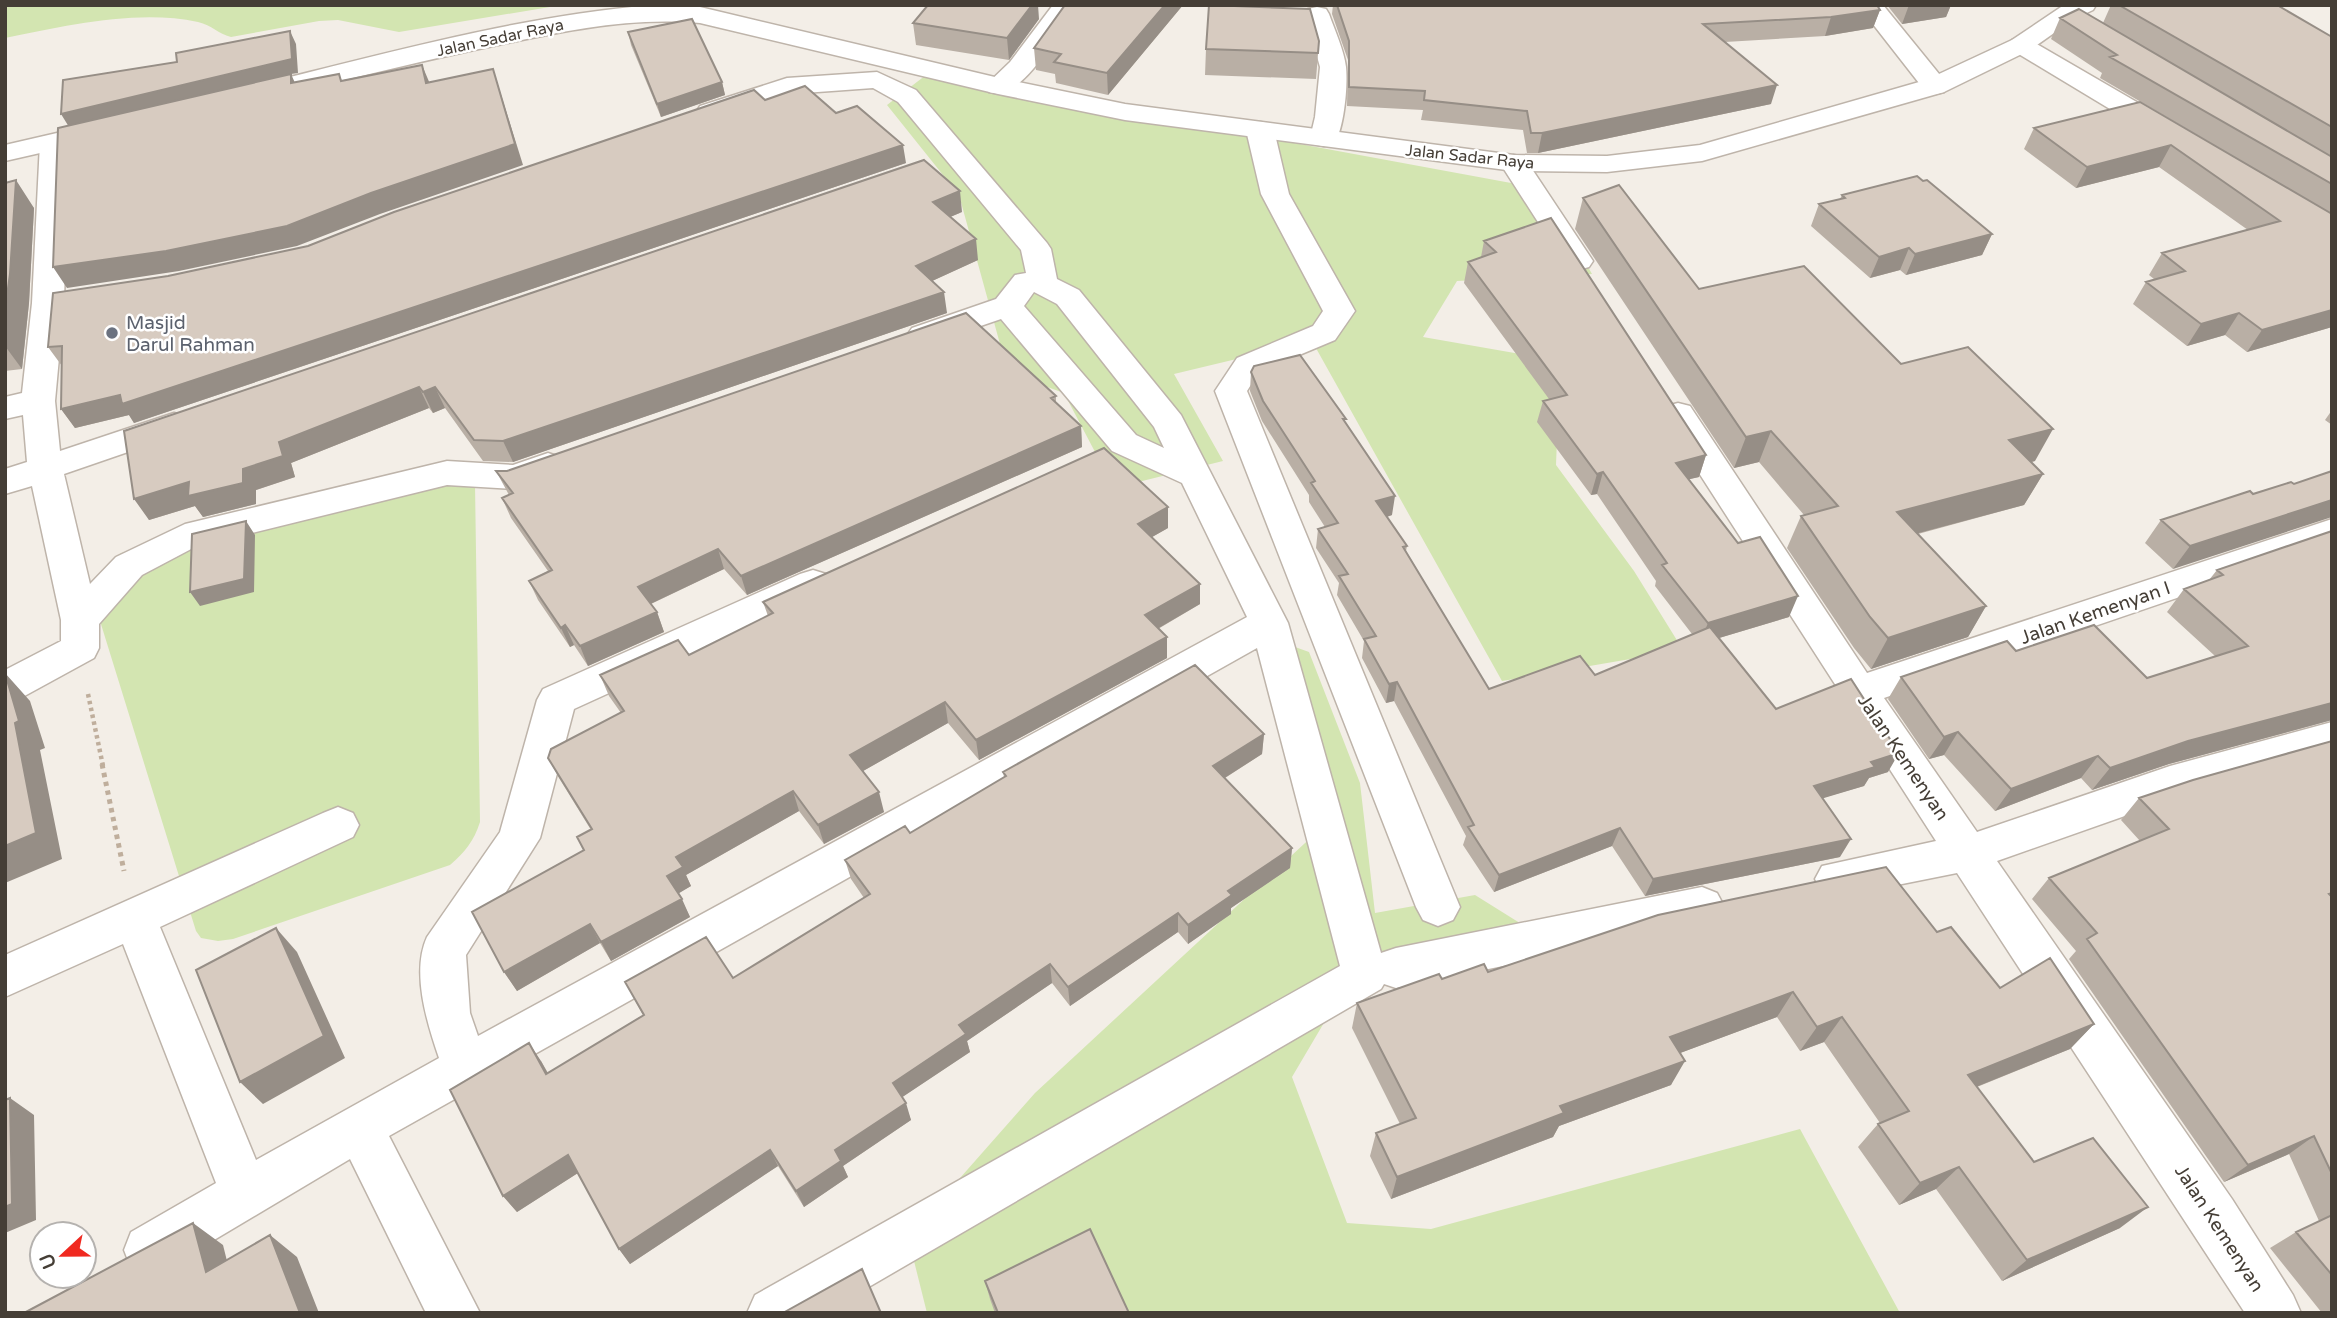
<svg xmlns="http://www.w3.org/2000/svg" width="2337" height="1318" font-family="'Varela Round',sans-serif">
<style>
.green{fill:#d3e5b1}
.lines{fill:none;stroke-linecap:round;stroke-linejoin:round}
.minor-casing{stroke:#beb4aa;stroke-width:3}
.tertiary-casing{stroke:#beb4aa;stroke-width:3}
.path-far1{stroke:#bfae9c;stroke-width:4.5;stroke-dasharray:3.5 3.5;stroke-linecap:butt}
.path{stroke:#bfae9c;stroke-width:5;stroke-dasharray:4.5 4.5;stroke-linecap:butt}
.minor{fill:#fff;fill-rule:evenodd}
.tertiary{fill:#fff;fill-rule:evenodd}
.wall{fill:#b9afa5}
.shaded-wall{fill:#968e86}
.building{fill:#d7cbc0;stroke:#968e86;stroke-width:2}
.worship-dot{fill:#6b7280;stroke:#fff;stroke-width:2.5}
.labels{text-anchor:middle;stroke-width:5;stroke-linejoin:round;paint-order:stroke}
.far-street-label{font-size:16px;fill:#453e36;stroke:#fff}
.worship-label{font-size:19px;fill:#5b616d;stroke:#fff;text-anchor:start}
.street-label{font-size:19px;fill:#453e36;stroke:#fff}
</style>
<rect width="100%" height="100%" fill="#f3eee7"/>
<path class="green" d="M5,5H562L399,32L338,20L319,21L231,37C218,34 212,25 198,22C137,9 65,26 5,38Z
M926,75L1544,189L1592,274L1457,281L1423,337L1532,356L1559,387L1556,465L1634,571L1683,650L1502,681L1312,341L1174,374L1223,461L1114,488L1064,393L1008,373L959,195L887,105Z
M449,481L475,484L480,822C474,841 465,852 450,865L233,939L218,941L201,938L196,931L96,608C92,581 100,570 121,553Z
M1267,637L1309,652L1360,783L1375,913L1475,895L1523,925L1338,999L1292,1077L1347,1223L1431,1229L1800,1129L1900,1313H927L908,1237L1035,1093L1318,831Z"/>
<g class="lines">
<defs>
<path id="minor" d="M1053,5H1078C1063,28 1030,83 1005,92C999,94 994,93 989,92L985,86L1010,62Z
M1858,5H1883L1944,80L1948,86L1944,92L1935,94L1926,92Z
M1317,7L1326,9L1329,14C1335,31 1344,50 1346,67C1348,86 1344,129 1334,144L1324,146L1314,144L1310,138L1315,117L1320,67L1305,14L1308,9Z
M2021,37L2030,40L2178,126L2182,132L2178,138L2168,140L2158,138L2012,50L2008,45L2012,40Z
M877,72L916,90L1047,243L1051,249L1057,279L1079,290L1181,415L1288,623L1381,953L1396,948L1702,887L1717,893L1724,906L1717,919L1702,925L1396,988L1384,984L1381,989L824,1313H747L755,1295L1340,966L1257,648L389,1136L480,1313H426L350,1159L167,1268L149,1275L131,1268L124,1250L131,1232L216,1183L123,944L5,997V955L323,813L338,807L353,813L359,825L353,837L160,927L256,1160L439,1058C427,1023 411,972 427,937L500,832L537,700L543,689L800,574L813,570L826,574L831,584L826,594L574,709L540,838L466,955L470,1013L478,1036L1247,617L1182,483L1112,451L1001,319L934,342L923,345L912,342L907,335L912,328L996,299L1015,275L1026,273L1021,250L898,102L873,88L790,94L710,120L700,118L696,112L700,106L787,78ZM1034,292L1057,304L1154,427L1164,448L1136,435L1024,306Z
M1260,122L1270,124L1274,130L1289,194L1355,311L1335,340L1259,372L1247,391L1460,907L1453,920L1438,926L1423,920L1416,907L1215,391L1237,358L1313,326L1323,311L1261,194L1246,130L1250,124Z
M54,135L64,137L68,143L64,303L55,401L60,451L174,413L186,416L191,424L186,432L64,474L90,584L116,557L185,524L447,461L513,465L548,453L560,457L565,465L560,473L515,489L447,485L195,547L142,575L99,624V648L94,658L19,699L5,703V670L61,641V620L32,486L5,494V469L27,462L23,415L5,419V397L22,393L32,303L40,143L44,137Z
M1514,155L1524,157L1593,261L1589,267L1578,270L1567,267L1563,261L1500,163L1504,157Z
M1678,403L1690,406L1867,673L2332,519V545L1884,698L1977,832L2170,766L2332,722V754L2173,799L1997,861L2232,1199L2293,1295L2301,1313H2245L1957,873L1837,897L1822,892L1815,879L1822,866L1936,841L1661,414L1666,406Z"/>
<path id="tertiary" d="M652,5L700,7L999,78L1125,104L1514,155L1607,156L1700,145L1926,80L2012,40L2064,5H2096L2093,10L2074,19L2030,50L1944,92L1702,161L1607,172L1514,171L1125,120L998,94L700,23C632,17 569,30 503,44C429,59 356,77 283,95L274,93L270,87L274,81C398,50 524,16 652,5Z
M109,121L119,123L123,129L119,135L5,161V145Z"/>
</defs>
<use href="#minor" class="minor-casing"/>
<use href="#tertiary" class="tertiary-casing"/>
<path class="path-far1" d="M88,694L103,766"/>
<path class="path" d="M102,764L124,871"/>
<use href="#minor" class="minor"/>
<use href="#tertiary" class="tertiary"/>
</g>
<path class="wall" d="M1065,5H1183L1108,95L1056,83L1055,74L1036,70L1034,48Z
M1333,5H1877L1880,10L1873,28L1825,36L1725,42L1771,104L1538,153H1527L1523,130L1421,120L1423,110L1347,106L1348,60L1332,14Z
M1887,5H1951L1946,17L1902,24Z
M2111,5H2277L2332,37V157L2103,23Z
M2060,18L2332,157V214L2100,78L2102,73L2051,39Z
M1039,19L1009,60L916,45L913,23Z
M628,32L722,82L725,95L661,117L631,45Z
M1319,41L1316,79L1205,75L1206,49Z
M765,100L836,113L906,163L134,423L129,415L75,428L61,409L62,366L48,347L168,276L308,246Z
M2140,102L2332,214V327L2247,352L2225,335L2187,346L2133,304L2146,282L2154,279L2149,275L2162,253L2248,230L2159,167L2076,188L2024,149L2034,128Z
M5,183L34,208L29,303L22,369L5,371Z
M1842,195L1992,234L1982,255L1906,275L1900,270L1870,278L1811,226L1819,204L1840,199Z
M1583,198L1699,289L1901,364L2035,461L2031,462L2043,474L2024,505L1918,534L1986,606L1968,637L1871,669L1854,648L1787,548L1801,516L1804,515L1759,462L1734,468L1575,229Z
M962,212L950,217L978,260L932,281L947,313L513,462L483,461L445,408L433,413L429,408L291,463L295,477L256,490V504L203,517L195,506L149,520L124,431Z
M1551,218L1706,455L1699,477L1689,479L1789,617L1719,638L1776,709L1888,772L1869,778L1864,786L1822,798L1840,857L1645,896L1612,846L1494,892L1463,845L1466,836L1394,701L1386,703L1362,658L1364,641L1337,595L1339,583L1316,548L1318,529L1325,527L1309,502V495L1262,421L1250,391L1251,372L1345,423L1392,515L1387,517L1407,546L1406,551L1489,689L1595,675L1692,634L1655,586L1656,581L1597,494L1591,495L1537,422L1543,401L1549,399L1464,283L1468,262L1481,257L1484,241Z
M1056,396V404L1081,426L1082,447L747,595L724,569L651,604L657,612L664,632L588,666L574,645L570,647L538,600L529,581L548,571L511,518L502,498L509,495L496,471H507Z
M2332,410V425L2325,420Z
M2294,484L2173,569L2145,543L2161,520Z
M1168,528L1152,537L1200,604L1158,629L1167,658L979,760L948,723L863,771L884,812L824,844L799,811L686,875L691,886L678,893L690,917L611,961L600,943L517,991L504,972L583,850L577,837L591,830L559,778L548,758L621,713L609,696L600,675L689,655L768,616L763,602Z
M2332,531V720L2169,764L2092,790L2081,778L1995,811L1944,755L1929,759L1888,699L1901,677L2016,651L2147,678L2215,656L2167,612L2184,589L2209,580L2217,570Z
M1264,734L1262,754L1225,778L1292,848L1290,868L1231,908V914L1188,944L1178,932L1070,1006L1052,983L967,1041L970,1052L902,1097L911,1120L843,1166L848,1177L804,1207L778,1166L630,1264L619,1249L578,1173L517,1212L503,1196L541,1061L548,1073L643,1015L625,982L733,978L864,898L851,879L845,860L910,833L1004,777L1003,772Z
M2332,741V1313H2322L2270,1248L2296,1232L2319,1221L2289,1154L2224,1182L2069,959L2076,951L2032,899L2049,878L2140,841L2121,820L2139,798Z
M1937,932L2000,988L2094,1024L2070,1049L1977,1087L2034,1162L2120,1228L2002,1281L1936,1189L1899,1205L1858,1147L1878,1124L1880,1123L1824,1042L1800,1051L1777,1017L1680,1053L1671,1085L1559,1126L1553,1137L1391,1199L1370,1156L1376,1133L1400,1124L1352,1028L1357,1003L1442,979L1488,972Z
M985,1281L1129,1313H995L990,1299Z"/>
<path class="shaded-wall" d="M1032,5H1038L1039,19L1009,60L1007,38Z
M1165,5H1183L1108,95L1107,73Z
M1909,5H1951L1946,17L1902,24Z
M1880,10L1873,28L1825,36L1831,17Z
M290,31L296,44L298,73L291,74L300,94L291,83L69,127L61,114Z
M422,65L430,84L426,83Z
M493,69L523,165L380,214L297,246L179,271L67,288L53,267Z
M722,82L725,95L661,117L657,104Z
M1777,85L1771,104L1538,153L1542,133Z
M903,145L906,163L134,423L129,415L75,428L61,409Z
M2171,145L2159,167L2076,188L2087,167Z
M16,180L34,208L29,303L22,369L5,346V310Z
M960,191L962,212L936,223L933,202Z
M1992,234L1982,255L1906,275L1915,254Z
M976,239L978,260L919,287L916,266Z
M1909,248L1900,270L1870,278L1879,257Z
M944,292L947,313L513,462L503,441Z
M2332,310V327L2247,352L2262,330Z
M2239,313L2225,335L2187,346L2201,324Z
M419,387L429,408L291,463L295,477L256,490V504L203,517L195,506L149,520L134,499L189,482L243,469L279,442Z
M435,387L445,408L433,413L423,392Z
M1081,426L1082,447L747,595L741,576Z
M2053,429L2035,461L1991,472L2009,440Z
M1771,431L1759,462L1734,468L1746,437Z
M1706,455L1699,477L1669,484L1676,463Z
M1603,472L1597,494L1591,495L1597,474Z
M2043,474L2024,505L1881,543L1897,512Z
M1395,496L1392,515L1373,521L1376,501Z
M2332,500V517L2173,569L2190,546Z
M1168,507V528L1138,545V524Z
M246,521L255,535L254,592L200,606L190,592Z
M718,549L724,569L646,606L638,587Z
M1200,584V604L1145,636V615Z
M1798,596L1789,617L1699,644L1708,623Z
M1986,606L1968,637L1871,669L1888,638Z
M657,612L664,632L588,666L580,646Z
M565,625L574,645L570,647L561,628Z
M1167,637V658L979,760L976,740Z
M5,673L30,701L45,748L40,750L62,859L5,883Z
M1397,682L1394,701L1386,703L1389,684Z
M945,702L948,723L856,775L850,755Z
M2332,703V720L2169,764L2092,790L2110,768L2188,741Z
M1958,732L1944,755L1929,759L1944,737Z
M1264,734L1262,754L1212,786L1213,766Z
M1899,753L1888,772L1869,778L1864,786L1804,804L1814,786L1871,762Z
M2098,756L2081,778L1995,811L2011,789Z
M793,791L799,811L686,875L691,886L676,895L667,876L676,857Z
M879,792L884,812L824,844L818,825Z
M1620,828L1612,846L1494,892L1499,875Z
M1851,839L1840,857L1645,896L1653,879Z
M1292,848L1290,868L1231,908V914L1188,944V925L1228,891Z
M682,899L690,917L611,961L601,942Z
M1178,913V932L1070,1006L1068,987Z
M590,924L600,943L517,991L504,972Z
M276,928L297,952L345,1058L263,1104L240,1082Z
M1050,964L1052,983L967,1041L970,1052L898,1100L893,1083L959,1025Z
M1793,992L1777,1017L1656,1062L1670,1037Z
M1842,1017L1824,1042L1800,1051L1817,1027Z
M2094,1024L2070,1049L1946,1099L1968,1075Z
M529,1043L541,1061L558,1092L546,1074Z
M1685,1061L1671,1085L1559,1126L1553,1137L1391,1199L1397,1177L1560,1106Z
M10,1098L34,1115L36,1220L5,1233V1207Z
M906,1103L911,1120L843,1166L848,1177L804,1207L796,1191L835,1150Z
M2314,1136L2289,1154L2224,1182L2248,1165Z
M770,1150L778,1166L630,1264L619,1249Z
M568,1155L581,1171L517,1212L503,1196Z
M1959,1167L1936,1189L1899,1205L1920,1183Z
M2148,1207L2120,1228L2002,1281L2027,1260Z
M193,1223L223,1245L235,1293L206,1272Z
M270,1235L297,1257L319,1313H300Z"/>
<path class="building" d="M928,5H1032L1007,38L913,23Z
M1065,5H1165L1107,73L1054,62L1061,54L1034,48Z
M1209,5L1310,9L1319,41L1318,53L1206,49Z
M1337,5H1877L1880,10L1831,17L1703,24L1777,85L1542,133H1531L1527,111L1424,100L1425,91L1349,87V41Z
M2119,5H2277L2332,37V127Z
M2079,9L2332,157V184L2110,57L2117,55L2060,18Z
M692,19L722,82L657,104L628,32Z
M290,31L292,59L61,114L63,80L177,62L176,53Z
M422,65L426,83L493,69L515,144L371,193L287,226L166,251L53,267L58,128L291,74V83L339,74L341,81Z
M805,86L836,113L857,106L903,145L122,404L120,395L61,409L62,346L48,347L53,293L168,276L308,246L394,212L754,90L765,100Z
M2140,102L2332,214V310L2262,330L2239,313L2201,324L2146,282L2185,271L2162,253L2280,221L2171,145L2087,167L2034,128Z
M924,160L960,191L933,202L976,239L916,266L944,292L503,441L474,440L435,387L423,392L419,387L279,442L283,456L243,469V483L188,496L189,482L134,499L124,431Z
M1917,176L1923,181L1927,180L1992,234L1915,254L1909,248L1879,257L1819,204L1845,198L1842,195Z
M16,180L10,274L5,310V183Z
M1619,185L1699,289L1804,266L1901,364L1968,347L2053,429L2009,440L2043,474L1897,512L1986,606L1888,638L1870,617L1801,516L1838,506L1771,431L1746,437L1583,198Z
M1551,218L1706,455L1676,463L1738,543L1760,537L1798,596L1708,623L1662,565L1667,563L1603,472L1597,474L1543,401L1567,395L1468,262L1496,252L1484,241Z
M966,313L1056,396L1051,398L1081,426L741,576L718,549L638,587L657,612L580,646L565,625L561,628L529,581L552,570L502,498L513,493L496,471H507Z
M1300,355L1346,419H1343L1395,496L1376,501L1407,546L1403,547L1489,689L1580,656L1595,675L1710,627L1776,709L1851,679L1899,753L1871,762L1875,767L1814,786L1851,839L1653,879L1620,828L1499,875L1468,827L1474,825L1397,682L1389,684L1364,639L1376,636L1339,576L1348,574L1318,529L1338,523L1311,483L1315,481L1263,401L1251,372L1254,366Z
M1104,448L1168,507L1138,524L1200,584L1145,615L1167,637L976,740L945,702L850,755L879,792L818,825L793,791L676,857L683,867L667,876L682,899L601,942L590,924L504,972L472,912L584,850L577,837L592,829L548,758L551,749L624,711L600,675L678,640L689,655L773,613L763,602Z
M2332,471V500L2190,546L2161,520L2250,491L2253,494L2291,482L2294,484Z
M246,521L244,579L190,592L192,534Z
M2332,531V703L2188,741L2110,768L2098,756L2011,789L1958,732L1944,737L1901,677L2007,641L2016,651L2094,625L2147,678L2248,646L2184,589L2223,575L2217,570Z
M1195,665L1264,734L1213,766L1292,848L1228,891L1232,895L1188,925L1178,913L1068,987L1050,964L959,1025L966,1034L893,1083L906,1103L835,1150L841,1161L796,1191L770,1150L619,1249L568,1155L503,1196L450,1090L529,1043L546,1074L644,1015L625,982L706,937L733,978L870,894L845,860L905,826L910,833L1006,776L1003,772Z
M5,673L19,721L15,723L36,833L5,846Z
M2332,741V893L2329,894L2332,897V1174L2314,1136L2248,1165L2087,939L2097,933L2049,878L2169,829L2139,798L2193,780Z
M1886,867L1937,932L1951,927L2000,988L2050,958L2094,1024L1968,1075L2034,1162L2093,1138L2148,1207L2027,1260L1959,1167L1920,1183L1878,1124L1909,1111L1842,1017L1817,1027L1793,992L1670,1037L1685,1061L1560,1106L1564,1113L1397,1177L1376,1133L1416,1118L1357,1003L1439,974L1442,979L1484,964L1488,972L1658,915Z
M276,928L324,1036L240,1082L196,970Z
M10,1098L12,1204L5,1207V1100Z
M2332,1215V1275L2296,1232Z
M193,1223L206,1272L270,1235L300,1313H24Z
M1090,1229L1129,1313H998L985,1281Z
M862,1269L881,1313H783Z"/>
<circle class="worship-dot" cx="112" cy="333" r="7"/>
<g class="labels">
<g class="far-street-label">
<text transform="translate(500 37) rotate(-12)" y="6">Jalan Sadar Raya</text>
<text transform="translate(1470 156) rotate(6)" y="6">Jalan Sadar Raya</text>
</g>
<g class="worship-label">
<text x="126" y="329">Masjid<tspan x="126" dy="22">Darul Rahman</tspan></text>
</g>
<g class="street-label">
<text transform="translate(2095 612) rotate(-19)" y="7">Jalan Kemenyan I</text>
<text transform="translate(1904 757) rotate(56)" y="7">Jalan Kemenyan</text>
<text transform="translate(2220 1228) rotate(57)" y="7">Jalan Kemenyan</text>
</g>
</g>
<rect width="2337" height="1318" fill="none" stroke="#453e36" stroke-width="14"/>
<g transform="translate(63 1255) rotate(248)"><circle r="33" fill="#ffffff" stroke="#b5b2af" stroke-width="2"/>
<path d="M0-5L12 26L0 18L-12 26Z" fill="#f02920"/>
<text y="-10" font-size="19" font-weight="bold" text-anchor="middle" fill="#453e36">U</text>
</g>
</svg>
